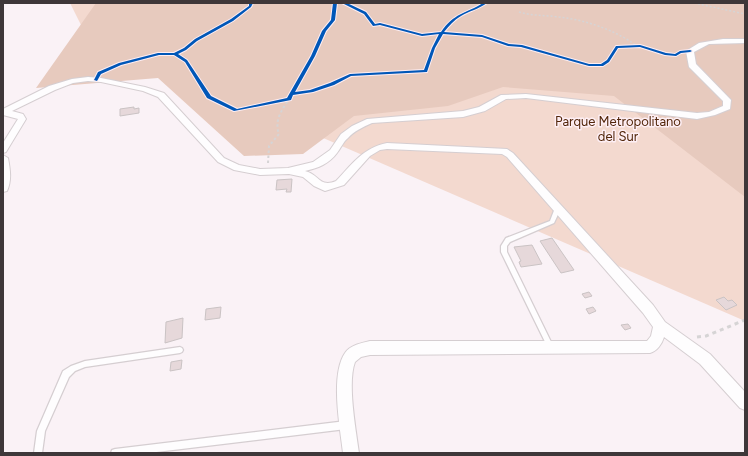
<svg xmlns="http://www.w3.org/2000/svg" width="748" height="456" font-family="Figtree,sans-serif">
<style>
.green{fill:#f3d9cf}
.forest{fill:#e7cabe}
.building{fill:#e6d8da;stroke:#cac3c4}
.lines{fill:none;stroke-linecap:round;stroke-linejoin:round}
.service-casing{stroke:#d5ced1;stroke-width:2.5}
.minor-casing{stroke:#d5ced1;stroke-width:2}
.path-far2{stroke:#d6d4d5;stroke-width:1.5;stroke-dasharray:2 2;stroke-linecap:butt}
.path-far1{stroke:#d6d4d5;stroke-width:2;stroke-dasharray:2.5 2.5;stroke-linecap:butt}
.path{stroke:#d6d4d5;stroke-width:3;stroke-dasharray:4 4;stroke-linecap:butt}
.service{fill:#fefdfe;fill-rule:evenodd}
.minor{fill:#fefdfe;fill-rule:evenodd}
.cycleway-casing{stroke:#feeff5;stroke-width:2}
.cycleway{fill:#0057b8;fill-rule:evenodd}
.labels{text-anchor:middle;stroke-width:3;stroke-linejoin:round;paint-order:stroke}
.far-park-label{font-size:13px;fill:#52260a;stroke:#feeff5}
</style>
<rect width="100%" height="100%" fill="#faf2f6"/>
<path class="green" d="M70,3H745V321L86,35Z"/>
<path class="forest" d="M96,3H745V197L614,96L503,87L448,106L354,116L303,154L244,156L158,78L36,88Z"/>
<path class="building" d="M134,107V109L139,108V113L120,116V109Z
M292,179L291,192H286L287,189L276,190L277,180Z
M552,238L574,270L561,273L540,241Z
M532,245L542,264L521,267L519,262L521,261L514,247Z
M589,292L592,296L585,298L582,294Z
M724,297L728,301L732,300L737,305L726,310L716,300Z
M221,307L220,318L205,320L206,309Z
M593,307L596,311L589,314L586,309Z
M183,318L182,338L165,343L166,322Z
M628,324L631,328L625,330L621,325Z
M182,360L181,369L170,371L171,362Z"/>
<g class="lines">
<defs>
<path id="service" d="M558,206L561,208L554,223L510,242L507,246V252L554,348L553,350L551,351L549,350L501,252V246L506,238L550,221L555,208Z
M180,347L182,348L183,350L182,352L180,353L85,367L75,371L69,377L45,431L42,453H34L37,431L63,371L71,366L85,361Z
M346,421L349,422L350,425L349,428L346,429L148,453H111L112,450L115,449Z"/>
<path id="minor" d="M723,39H745V43L709,44L694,52L696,64L731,100L730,109L715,115L697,119L526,98L506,99L485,111L463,117L372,123C363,127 354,131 348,138C343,142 341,148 337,153C329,164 318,168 305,171C319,174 319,188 336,181C353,163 363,148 387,143L507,149L513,153L653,305L665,322L710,354L745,392V410L740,408L700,364L664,337C662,344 657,351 650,353L370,355L361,357L355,362C347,383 356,430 359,453H343C340,427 330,375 345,353C350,345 362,343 370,341H647L651,336L653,327L643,313L507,157L502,154L387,149L380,150L370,156L344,185L325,191L314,186L303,177L289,174L260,175L234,170L218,162L158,97L143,91L101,82L88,81L73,83L55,90L12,111L23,114L26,119L6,152L3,153V143L18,119L3,115V109L49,86L72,79L88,77L101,78L145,87L164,93L224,158L239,165L260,169L288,168L313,162L330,150L341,134L352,126L367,119L463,111L479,107L501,95L526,94L697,113L709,112L723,106V101L689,67L686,51L699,43Z
M3,155L8,158C10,169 12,180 7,191L3,192Z"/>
</defs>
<use href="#service" class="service-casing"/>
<use href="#minor" class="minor-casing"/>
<path class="path-far2" d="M694,3L745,14
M519,12C532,16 545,15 559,17C586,20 615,30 637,46"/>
<path class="path-far1" d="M268,163L269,146L279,134C274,120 282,110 289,99"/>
<path class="path" d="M697,337L706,336L745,320"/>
<use href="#service" class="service"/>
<use href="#minor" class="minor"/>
<defs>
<path id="cycleway" d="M249,3H253L251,7L233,21L197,41L186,50L178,54L187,60L211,96L237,109L287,98L311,56L322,31L331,20L333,3H337L335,20L326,31L315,56L295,92L310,90L330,83L350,74L424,70L432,48L439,34L422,36L380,25L373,26L364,14L342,3H347L366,12L375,24L380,23L422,34L441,32C454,13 465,14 483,3H487C479,9 469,11 461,16C454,20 449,26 444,32L482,35L509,44L522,45L589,64H601L607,60L616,46H617L640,45L666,53L675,54L680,51L690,50L692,51L690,52L681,53L676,56L665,55L640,47L618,48L609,62L603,66H589L521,47L508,46L482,37L443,34L435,48L427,72L351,76L334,85L313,92L293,95L291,100L234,111L207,98L185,62L174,55H159L121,65L101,74L97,81L94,80L98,72L119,63L158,53H174L184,48L195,39L231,19L249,6Z"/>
</defs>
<use href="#cycleway" class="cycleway-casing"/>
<use href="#cycleway" class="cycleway"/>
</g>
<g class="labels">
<g class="far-park-label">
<text x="618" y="126">Parque Metropolitano<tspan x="618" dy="15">del Sur</tspan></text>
</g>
</g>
<rect width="748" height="456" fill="none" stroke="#3e3739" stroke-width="8"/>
</svg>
